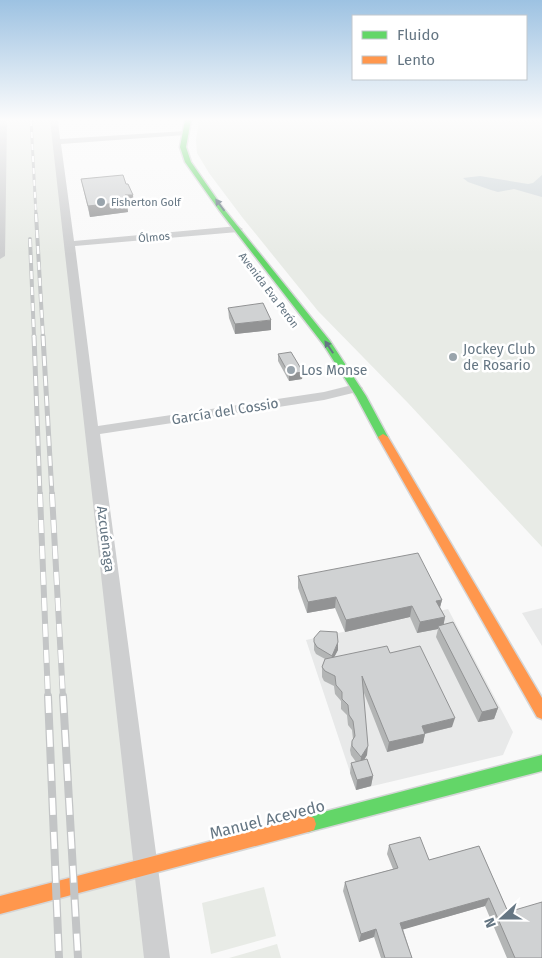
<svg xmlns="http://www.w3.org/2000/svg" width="542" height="958" font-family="'Fira Sans',sans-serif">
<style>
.built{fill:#e8e9e9}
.green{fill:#e8ebe6}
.water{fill:#ced6d9}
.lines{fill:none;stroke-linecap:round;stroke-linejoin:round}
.fast-casing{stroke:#d5d6d7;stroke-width:3}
.slow-casing{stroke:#d5d6d7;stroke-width:3}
.street{fill:#cecfd0;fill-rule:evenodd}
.fast{fill:#63d668;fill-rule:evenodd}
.slow{fill:#ff974d;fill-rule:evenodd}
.rail-far4-casing{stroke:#c3c5c6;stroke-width:3}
.rail-far3-casing{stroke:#c3c5c6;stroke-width:4}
.rail-far2-casing{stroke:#c3c5c6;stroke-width:5}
.rail-far1-casing{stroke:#c3c5c6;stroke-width:6}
.rail-casing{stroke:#c3c5c6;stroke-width:8}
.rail-far4{stroke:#fff;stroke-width:2;stroke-dasharray:6;stroke-linecap:butt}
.rail-far3{stroke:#fff;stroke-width:2.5;stroke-dasharray:8;stroke-linecap:butt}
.rail-far2{stroke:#fff;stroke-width:3;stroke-dasharray:10;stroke-linecap:butt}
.rail-far1{stroke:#fff;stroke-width:4.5;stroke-dasharray:13;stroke-linecap:butt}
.rail{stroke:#fff;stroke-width:5.5;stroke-dasharray:17;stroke-linecap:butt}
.wall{fill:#b3b5b5}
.shaded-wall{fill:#929394}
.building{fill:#d0d2d3;stroke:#929394}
.oneway{fill:#657683}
.poi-dot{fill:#99a4ac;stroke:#fff;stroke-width:2}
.labels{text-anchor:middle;stroke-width:5;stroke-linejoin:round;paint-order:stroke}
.far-poi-label{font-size:11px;fill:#657683;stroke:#fff;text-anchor:start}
.far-street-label{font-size:11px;fill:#657683;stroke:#fff}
.poi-label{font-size:14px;fill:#657683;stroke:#fff;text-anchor:start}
.street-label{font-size:14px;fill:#657683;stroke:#fff}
.near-street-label{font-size:16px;fill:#657683;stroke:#fff}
</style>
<rect width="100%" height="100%" fill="#f9f9f9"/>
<path class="built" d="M542,608V646L522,613Z
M448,609L513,732L503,755L356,790L306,640Z"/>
<path class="green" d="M3,120H54L157,958H0V256Z
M199,120H542V547L408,403L318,311L242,217L209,173L197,153L196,140Z
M264,887L276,936L211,954L202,903Z
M277,944L281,958H229Z"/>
<path class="water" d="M542,175V197L514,189L498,192L491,190L468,182L463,178L480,176L528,184L533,183Z"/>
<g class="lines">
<defs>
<path id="fast" d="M185,120H191L186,147L191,162L223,208L330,341L366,396L388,437L387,439H379L356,396L323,344L219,210L185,162L180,147Z
M542,755V771L308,832L302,830L300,824L302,818L308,816Z"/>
<path id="slow" d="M383,434L388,437L542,698V719L537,717L378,437Z
M308,816L314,818L316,824L314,830L308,832L0,914V896Z"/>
</defs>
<use href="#fast" class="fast-casing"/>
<use href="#slow" class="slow-casing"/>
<path class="street" d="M0,120H7L5,256L0,259Z
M50,120H58L60,139L185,131L189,133L185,135L61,144L74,241L238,226L243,229L238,232L75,246L98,426L324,392L356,384L363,388L361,391L324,400L100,434L170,958H144Z"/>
<use href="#fast" class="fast"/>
<use href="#slow" class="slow"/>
<defs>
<path id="rail-far4" d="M31,120L36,215"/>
<path id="rail-far3" d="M36,214L43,337
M30,239L34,337"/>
<path id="rail-far2" d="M34,336L40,495
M43,336L52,495"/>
<path id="rail-far1" d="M40,494L48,698
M52,494L63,698"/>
<path id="rail" d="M48,696L59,958
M63,696L78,958"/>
</defs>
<use href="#rail-far4" class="rail-far4-casing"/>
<use href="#rail-far3" class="rail-far3-casing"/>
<use href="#rail-far2" class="rail-far2-casing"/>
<use href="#rail-far1" class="rail-far1-casing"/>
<use href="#rail" class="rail-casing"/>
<use href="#rail-far4" class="rail-far4"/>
<use href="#rail-far3" class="rail-far3"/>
<use href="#rail-far2" class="rail-far2"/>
<use href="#rail-far1" class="rail-far1"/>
<use href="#rail" class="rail"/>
</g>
<path class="wall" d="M81,179L134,205H127L128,212L90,217Z
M228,308L271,330L235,334L229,318Z
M278,354L303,372L302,379L289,381L278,361Z
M298,576L442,600L440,607L445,617L443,625L498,708L494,719L478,722L436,637L438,629L417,633L410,617L345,632L335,608L307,613L298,588Z
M314,638L338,650L334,657L390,653L452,727L425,734L423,743L387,752L364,693L367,755L364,760L373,776L371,786L356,790L350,773L351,763L356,762L351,755L350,750L352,741L353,739L352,730L348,725L347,715L341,709V701L335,694L334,686L324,681L322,677V667L325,659L316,654L314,650Z
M389,845L429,860L479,846L508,912L542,958H507L485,906L403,929L412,958H381L374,937L359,942L343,891L345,882L393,869L387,854Z"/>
<path class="shaded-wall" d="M125,195H133L134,205H127L128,212L90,217L88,206Z
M271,320V330L235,334V324Z
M303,372L302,379L289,381V374Z
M336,597L335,608L307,613L308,602Z
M442,600L439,611L436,601Z
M412,606L410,617L345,632L346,620Z
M445,617L443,628L438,626V629L417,633L420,622Z
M338,642V650L331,663L332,656Z
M498,708L494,719L478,722L482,712Z
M455,718L452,727L419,735L422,726Z
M425,734L423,743L387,752L389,742Z
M368,746L367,755L360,766L361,757Z
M373,776L371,786L356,790L357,780Z
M489,898L485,906L398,931L400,923Z
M376,929L374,937L359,942L361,934Z"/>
<path class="building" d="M123,175L126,184H128L133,195H125L127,202L88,206L81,179Z
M263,303L271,320L235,324L228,308Z
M291,352L303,372L289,374L278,354Z
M418,553L442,600L436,601L445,617L420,622L412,606L346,620L336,597L308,602L298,576Z
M453,622L498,708L482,712L438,626Z
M320,631L337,632L338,642L332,656L317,647L314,642V638Z
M387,646L390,653L420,646L455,718L422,726L425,734L389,742L362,676L368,746L361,757L352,746V741L355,736L353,721L349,715L348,705L342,699V692L336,685L335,676L325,671L322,667L325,659Z
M367,759L373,776L357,780L351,763Z
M420,837L429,860L479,846L508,912L542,902V958H515L489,898L400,923L412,958H385L376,929L361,934L345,882L398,868L389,845Z"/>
<defs><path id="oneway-solid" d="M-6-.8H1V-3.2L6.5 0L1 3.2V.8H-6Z" transform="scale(1.25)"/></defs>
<g class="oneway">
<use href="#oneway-solid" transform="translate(220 205) rotate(-127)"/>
<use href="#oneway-solid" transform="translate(329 347) rotate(-124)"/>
</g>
<linearGradient id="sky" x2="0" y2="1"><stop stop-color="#9dc2e2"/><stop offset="0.47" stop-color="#fcfcfc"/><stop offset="1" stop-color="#fcfcfc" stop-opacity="0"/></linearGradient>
<rect width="542" height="254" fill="url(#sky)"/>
<g class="poi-dot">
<circle cx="101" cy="202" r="5"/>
<circle cx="453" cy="357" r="5"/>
<circle cx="291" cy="370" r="5"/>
</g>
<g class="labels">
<g class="far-poi-label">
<text x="111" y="206">Fisherton Golf</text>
</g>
<g class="far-street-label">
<text transform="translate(154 237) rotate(-5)" y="4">Ólmos</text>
<text transform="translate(269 290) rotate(53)" y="4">Avenida Eva Perón</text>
</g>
<g class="poi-label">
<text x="463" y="354">Jockey Club<tspan x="463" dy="16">de Rosario</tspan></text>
<text x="301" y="375">Los Monse</text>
</g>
<g class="street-label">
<text transform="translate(225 411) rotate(-9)" y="5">García del Cossio</text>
<text transform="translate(106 539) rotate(83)" y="5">Azcuénaga</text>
</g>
<g class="near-street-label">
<text transform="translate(267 819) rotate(-14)" y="6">Manuel Acevedo</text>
</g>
</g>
<rect x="352" y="15" width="175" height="65" fill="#ffffff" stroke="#c1c8cd"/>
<rect x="362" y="31" width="25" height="8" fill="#63d668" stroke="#c1c8cd"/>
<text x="397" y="40" font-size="15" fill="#657683">Fluido</text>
<rect x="362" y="56" width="25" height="8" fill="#ff974d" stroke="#c1c8cd"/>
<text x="397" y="65" font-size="15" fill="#657683">Lento</text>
<g transform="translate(502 918) rotate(249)" stroke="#ffffff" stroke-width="4" paint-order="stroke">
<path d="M0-4L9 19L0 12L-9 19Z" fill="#657683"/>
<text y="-8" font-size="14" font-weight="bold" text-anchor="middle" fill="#657683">N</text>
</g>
</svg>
